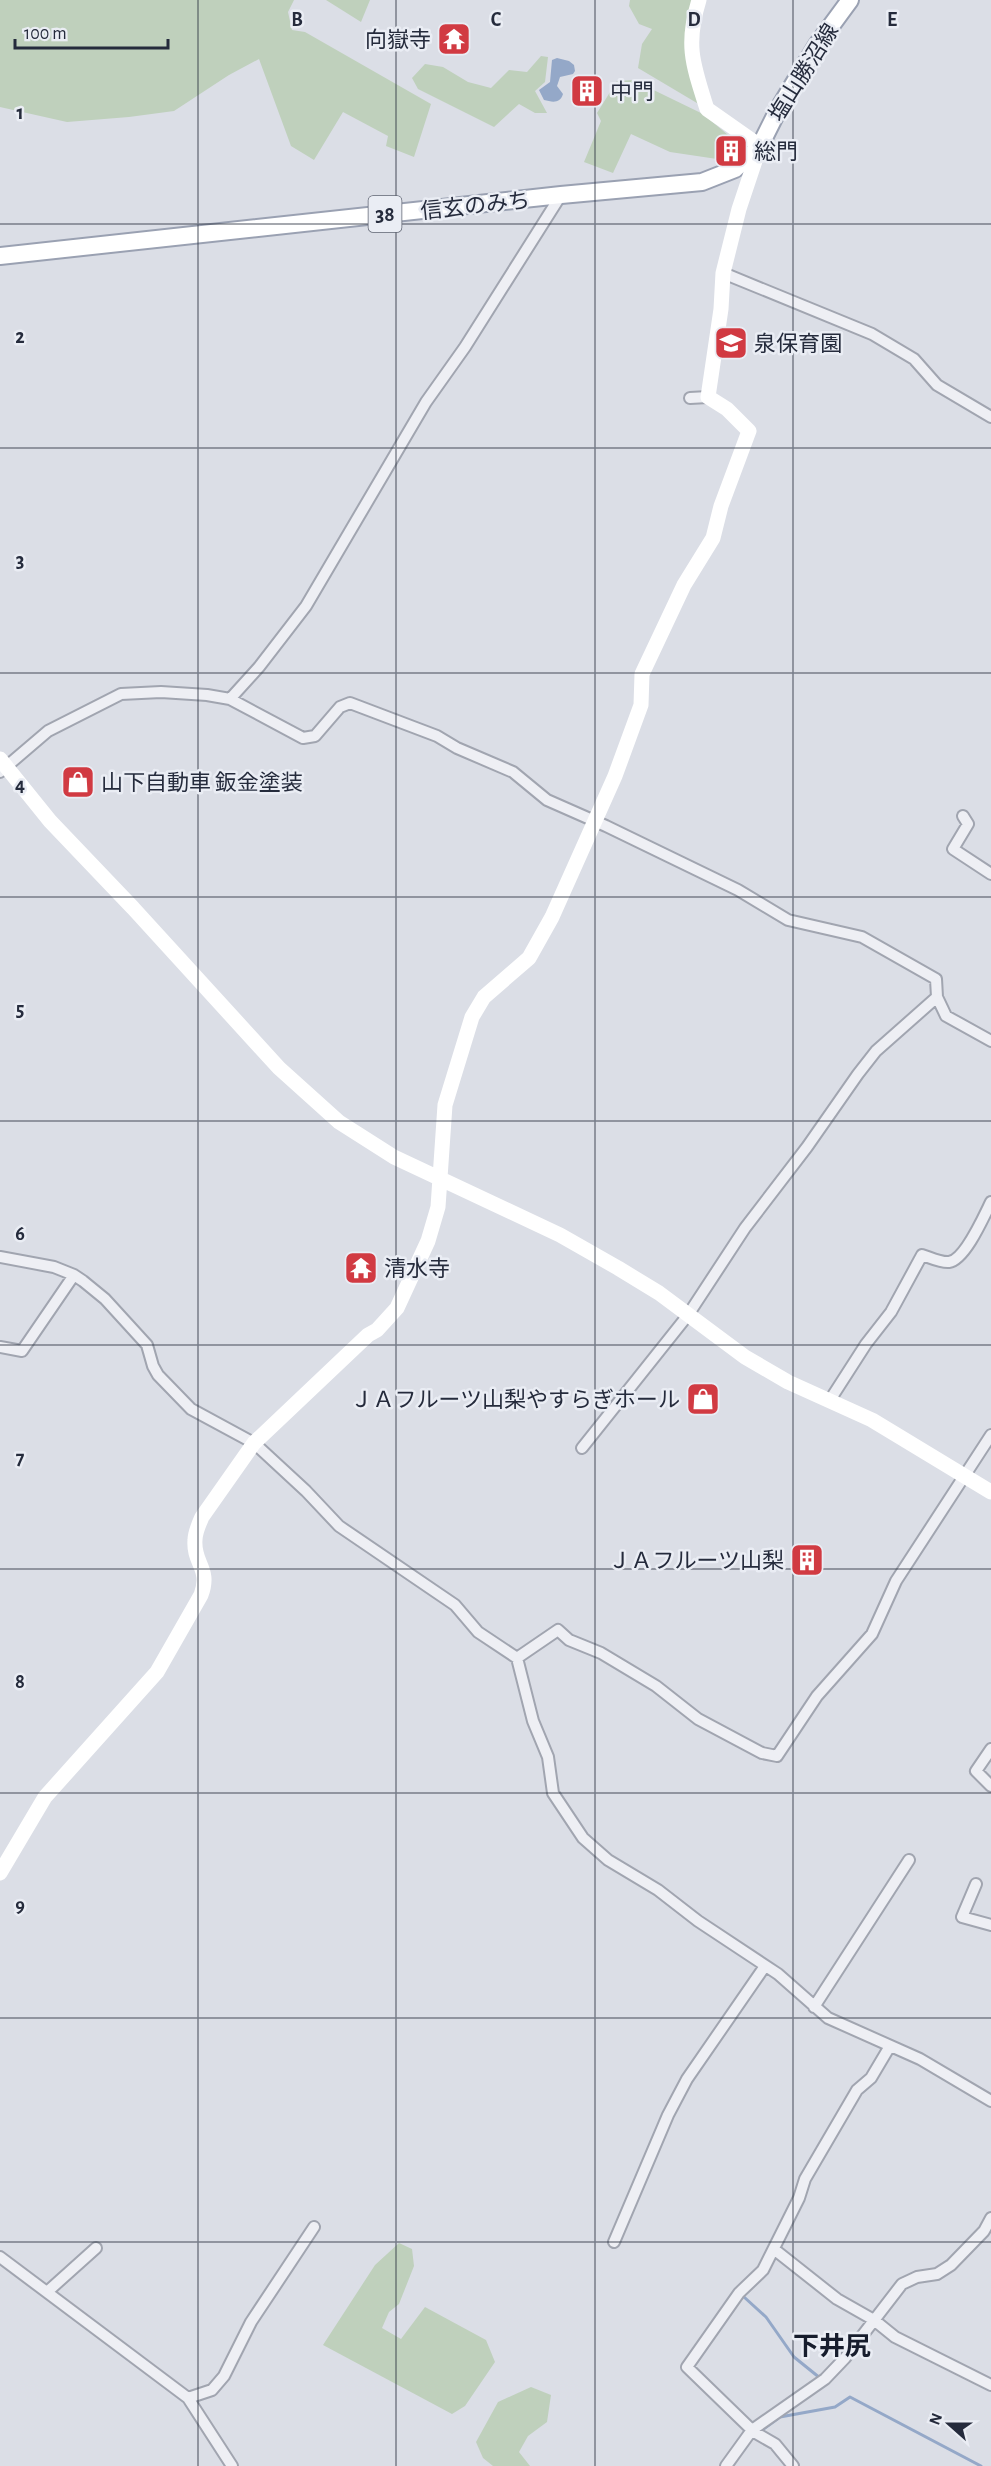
<svg xmlns="http://www.w3.org/2000/svg" width="991" height="2466" font-family="'Alegreya Sans','Noto Sans JP',sans-serif">
<style>
.green{fill:#bfd0bc}
.water{fill:#94a8c8}
.lines{fill:none;stroke-linecap:round;stroke-linejoin:round}
.stream{stroke:#94a8c8;stroke-width:3}
.street-casing{stroke:#a1a5b0;stroke-width:14}
.primary-casing{stroke:#9aa1b2;stroke-width:20}
.street{stroke:#eeeff4;stroke-width:10}
.secondary{stroke:#fff;stroke-width:15}
.primary{stroke:#fff;stroke-width:16}
.grid{fill:none;stroke:#252b3c;stroke-width:1.5;stroke-opacity:0.55}
.labels{text-anchor:middle;stroke-width:5;stroke-linejoin:round;paint-order:stroke}
.shield{fill:#eaedf4;stroke:#606573;stroke-width:1.5}
.shield-label{font-size:21px;font-weight:bold;fill:#252b3c}
.poi-label{font-size:22px;fill:#252b3c;stroke:#eaedf4;text-anchor:start}
.street-label{font-size:22px;fill:#252b3c;stroke:#eaedf4}
.quarter-label{font-size:26px;font-weight:bold;fill:#171d2d;stroke:#eaedf4}
.grid-label{font-size:20px;text-anchor:middle;font-weight:bold;fill:#252b3c;stroke:#eaedf4;stroke-width:5;stroke-linejoin:round;paint-order:stroke}
</style>
<rect width="100%" height="100%" fill="#dbdee6"/>
<path class="green" d="M0,0H294L288,12L292,30L305,32L431,104L414,157L386,146L388,136L343,112L314,160L291,146L259,59L229,75L174,111L129,117L67,122L0,107Z
M326,0H370L361,22Z
M630,0H699L690,29L707,109L638,68L642,44L652,29L639,24L629,6Z
M541,56L548,57L545,82L535,91L547,113H535L519,104L494,127L418,89L412,78L425,64L443,67L468,82L491,88L509,70L527,72Z
M633,80L703,114L728,135L717,159L670,152L631,134L613,173L584,162L601,121L597,113L617,81Z
M399,2243L412,2249L414,2266L399,2304L389,2312L382,2328L401,2339L425,2307L486,2340L495,2362L465,2406L452,2414L323,2345L375,2265Z
M531,2387L551,2395L547,2422L528,2436L519,2452L530,2466H493L483,2458L476,2442L498,2402Z"/>
<path class="water" d="M557,58L569,61L574,65L575,71L573,74L560,77L557,86L563,94C560,104 552,102 544,100L539,90L550,82L552,60Z"/>
<g class="lines">
<path class="stream" d="M744,2297L766,2317L794,2357L820,2378
M758,2433L780,2417L835,2407L850,2397L981,2466"/>
<defs>
<path id="street" d="M723,273L872,334L914,359L937,385L991,417
M690,398L708,397
M230,699L259,667L306,606L426,402L465,347L561,195
M0,772L48,731L121,694L161,692L207,695L230,699L303,738L315,736L340,707L350,703L437,736L457,748L513,772L547,800L606,826L738,890L788,920L862,937L936,979L937,997L946,1016L991,1041
M963,816L968,824L953,849L991,874
M0,1257L54,1267L74,1275L83,1281L105,1299L147,1345L153,1366L158,1375L191,1409L254,1443L306,1491L339,1526L455,1605L478,1632L517,1658L533,1721L548,1757L553,1793L583,1838L608,1860L658,1890L698,1921L778,1974L828,2018L920,2059L991,2101
M0,1347L22,1351L74,1275
M830,1400L866,1344L891,1312L922,1255C929,1257 941,1263 949,1262C965,1260 984,1216 991,1202
M582,1448L688,1315L745,1228L807,1147L858,1074L876,1051L937,997
M517,1658L558,1630L569,1640L601,1653L656,1686L698,1719L762,1753L777,1756L817,1696L872,1634L896,1581L991,1435
M991,1749L976,1771L991,1786
M976,1884L962,1917L991,1925
M814,2007L909,1860
M614,2242L668,2115L687,2079L765,1966
M775,2250L837,2299L874,2320L895,2337L991,2385
M0,2257L188,2398L232,2466
M47,2292L96,2248
M188,2398L212,2390L224,2376L251,2322L314,2227
M726,2466L752,2430L825,2379L845,2358L902,2284L917,2277L937,2274L951,2265L984,2231L991,2218
M793,2466L775,2444L754,2432L687,2367L739,2293L763,2270L799,2198L805,2179L857,2090L871,2078L890,2046"/>
<path id="primary" d="M0,256L561,195L702,182L735,169L760,146L778,110L817,45L850,0"/>
</defs>
<use href="#street" class="street-casing"/>
<use href="#primary" class="primary-casing"/>
<use href="#street" class="street"/>
<path class="secondary" d="M0,759L50,821L133,908L279,1068L339,1122L394,1157L560,1235L618,1268L659,1293L745,1357L788,1382L872,1420L991,1492
M0,1873L45,1797L157,1672L201,1595C211,1568 193,1564 195,1540C195,1532 199,1524 202,1517L254,1443L368,1335L377,1330L397,1308L428,1241L438,1207L445,1105L472,1017L484,997L529,958L552,917L615,776L641,705L642,674L684,585L713,538L721,506L749,431L727,409L708,397L721,309L723,273L739,209L760,146L707,109C693,65 685,45 699,0"/>
<use href="#primary" class="primary"/>
</g>
<path class="grid" d="M198,0V2466M396,0V2466M595,0V2466M793,0V2466M0,224H991M0,448H991M0,673H991M0,897H991M0,1121H991M0,1345H991M0,1569H991M0,1793H991M0,2018H991M0,2242H991"/>
<defs>
<symbol id="temple-square" viewBox="-11 -11 22 22"><rect x="-9" y="-9" width="18" height="18" rx="4" fill="#d13a42" stroke="#eaedf4"/><path d="M0-6L5-2H3V0L6.5 2.5H4V6H1.5V3h-3V6H-4V2.5H-6.5L-3 0V-2H-5Z" fill="#fff"/></symbol>
<symbol id="building-square" viewBox="-11 -11 22 22"><rect x="-9" y="-9" width="18" height="18" rx="4" fill="#d13a42" stroke="#eaedf4"/><path d="M-4-6H4V6H1V3H-1V6H-4ZM-2.5-4.3h1.7v1.8h-1.7ZM.8-4.3h1.7v1.8H.8ZM-2.5-1h1.7V.8h-1.7ZM.8-1h1.7V.8H.8Z" fill="#fff"/></symbol>
<symbol id="school-square" viewBox="-11 -11 22 22"><rect x="-9" y="-9" width="18" height="18" rx="4" fill="#d13a42" stroke="#eaedf4"/><path d="M0-5L7-2L0 1L-7-2ZM-4 1L0 2.5L4 1V4Q0 6-4 4Z" fill="#fff"/></symbol>
<symbol id="shop-square" viewBox="-11 -11 22 22"><rect x="-9" y="-9" width="18" height="18" rx="4" fill="#d13a42" stroke="#eaedf4"/><path d="M-5-2.5h2.3a2.7 3.5 0 0 1 5.4 0H5L5.5 6h-11ZM-1.5-2.5h3a1.5 2.3 0 0 0-3 0Z" fill="#fff"/></symbol>
</defs>
<g fill-rule="evenodd">
<use href="#temple-square" x="435" y="20" width="38" height="38"/>
<use href="#building-square" x="568" y="72" width="38" height="38"/>
<use href="#building-square" x="712" y="132" width="38" height="38"/>
<use href="#school-square" x="712" y="324" width="38" height="38"/>
<use href="#shop-square" x="59" y="763" width="38" height="38"/>
<use href="#temple-square" x="342" y="1249" width="38" height="38"/>
<use href="#shop-square" x="684" y="1380" width="38" height="38"/>
<use href="#building-square" x="788" y="1541" width="38" height="38"/>
</g>
<g class="labels">
<rect class="shield" x="368.5" y="196" width="33" height="36" rx="4.5"/>
<g class="shield-label">
<text x="385" y="221">38</text>
</g>
<g class="poi-label">
<text x="431" y="47" text-anchor="end">向嶽寺</text>
<text x="610" y="99">中門</text>
<text x="754" y="159">総門</text>
<text x="754" y="351">泉保育園</text>
<text x="101" y="790">山下自動車 鈑金塗装</text>
<text x="384" y="1276">清水寺</text>
<text x="680" y="1407" text-anchor="end">ＪＡフルーツ山梨やすらぎホール</text>
<text x="784" y="1568" text-anchor="end">ＪＡフルーツ山梨</text>
</g>
<g class="street-label">
<text transform="translate(803 72) rotate(-58)" y="8">塩山勝沼線</text>
<text transform="translate(475 205) rotate(-6)" y="8">信玄のみち</text>
</g>
<g class="quarter-label">
<text x="832" y="2355">下井尻</text>
</g>
</g>
<g class="grid-label">
<text x="297" y="26">B</text>
<text x="496" y="26">C</text>
<text x="694" y="26">D</text>
<text x="892" y="26">E</text>
<text x="20" y="119">1</text>
<text x="20" y="343">2</text>
<text x="20" y="567">3</text>
<text x="20" y="791">4</text>
<text x="20" y="1016">5</text>
<text x="20" y="1240">6</text>
<text x="20" y="1464">7</text>
<text x="20" y="1688">8</text>
<text x="20" y="1912">9</text>
</g>
<g transform="translate(949 2424) rotate(291)" stroke="#eaedf4" stroke-width="4.5" paint-order="stroke">
<path d="M0-4.5L10 22L0 15L-10 22Z" fill="#252b3c"/>
<text y="-9" font-size="16" font-weight="bold" text-anchor="middle" fill="#252b3c">N</text>
</g>
<path d="M15 39v9h153v-9" fill="none" stroke="#252b3c" stroke-width="3"/>
<text x="24" y="39" font-size="18" fill="#252b3c" stroke="#eaedf4" stroke-width="4.5" paint-order="stroke">100 m</text>
</svg>
